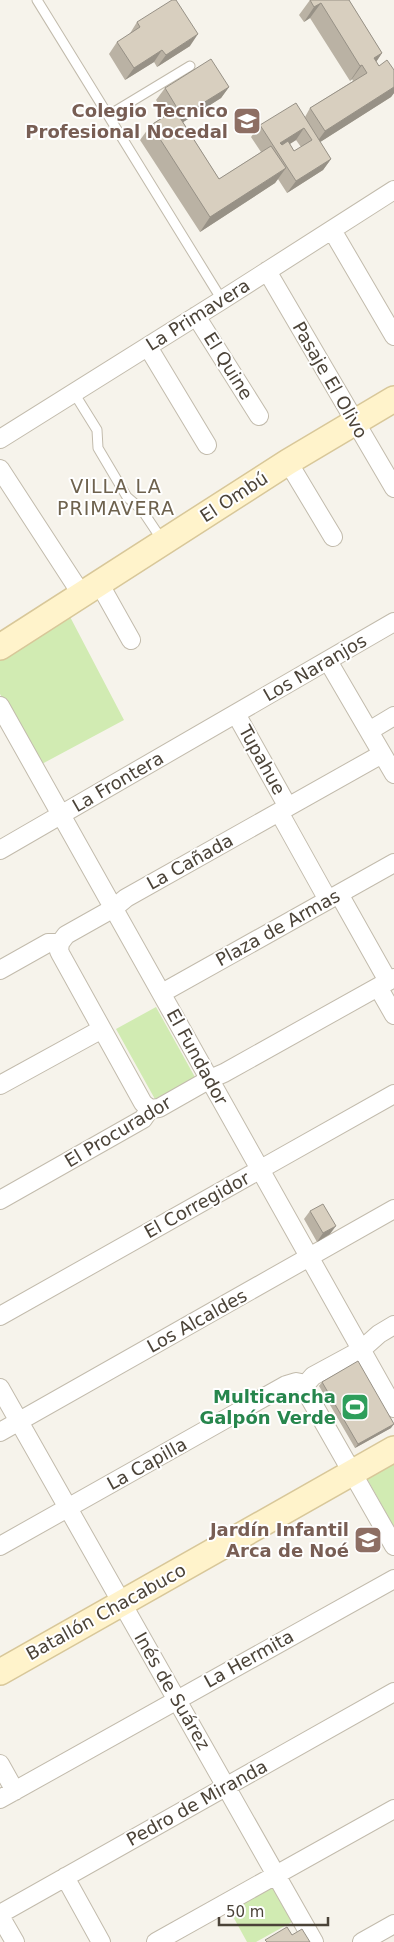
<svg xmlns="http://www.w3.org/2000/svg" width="394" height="1942" font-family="'DejaVu Sans',sans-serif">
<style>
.green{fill:#d1ebb2}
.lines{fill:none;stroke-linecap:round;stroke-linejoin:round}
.lane-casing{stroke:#c2bbac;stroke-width:11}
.street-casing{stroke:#c2bbac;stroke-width:20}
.secondary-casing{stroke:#d8c799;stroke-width:28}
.lane{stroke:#fff;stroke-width:9}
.street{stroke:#fff;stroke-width:18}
.secondary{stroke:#fff3cb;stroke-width:25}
.wall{fill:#bab2a4;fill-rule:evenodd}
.shaded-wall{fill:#979186}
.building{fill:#d8cfbf;stroke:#979186;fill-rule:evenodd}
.labels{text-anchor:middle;stroke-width:4;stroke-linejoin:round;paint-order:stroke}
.education-label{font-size:18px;font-weight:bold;fill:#785e54;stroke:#fff;text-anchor:end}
.street-label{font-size:18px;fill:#4b4338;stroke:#fff}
.leisure-label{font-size:18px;font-weight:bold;fill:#27864d;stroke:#fff;text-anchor:end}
.neighbourhood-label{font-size:19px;letter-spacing:1px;fill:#6e624e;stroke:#fff}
</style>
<rect width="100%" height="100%" fill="#f6f3eb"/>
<path class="green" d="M67,611L124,720L40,765L0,694V654Z
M156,1007L196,1079L156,1101L116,1029Z
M394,1460V1527L365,1475Z
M272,1887L292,1922L256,1942H247L230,1911Z"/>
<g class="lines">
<defs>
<path id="lane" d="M37,0L222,300
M109,115L190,66
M74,393L97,430L98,448L127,497L142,510L162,540"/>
<path id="street" d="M332,230L394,336
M267,271L394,488
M196,316L259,416
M148,347L207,445
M0,439L222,300L394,190
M288,462L333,537
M0,469L82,595
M99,583L131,640
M328,661L394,774
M0,706L394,1408
M236,714L288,807
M369,731L394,716
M279,812L328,900
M0,850L394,622
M339,894L388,981
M60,943L66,935L114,908L126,898L382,754
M60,943L59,951L61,955L143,1103L150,1109
M0,970L48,943H60
M378,987L394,1015
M162,993L394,863
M0,1085L102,1029
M150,1109L159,1108L210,1079L224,1073L394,978
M0,1200L143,1119L150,1109
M0,1316L394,1094
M306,1384L308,1395L394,1546
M306,1384L313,1376L361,1350L379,1334L394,1325
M0,1388L314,1942
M0,1432L394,1209
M0,1546L286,1385L296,1382L306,1384
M0,1764L15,1791
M0,1799L394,1579
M65,1877L101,1942
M0,1914L394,1692
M0,1916L15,1942
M156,1942L394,1809
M362,1942L394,1924"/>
<path id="secondary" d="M0,647L288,462L394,399
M0,1672L394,1449"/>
</defs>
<use href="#lane" class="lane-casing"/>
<use href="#street" class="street-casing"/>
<use href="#secondary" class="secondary-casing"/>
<use href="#lane" class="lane"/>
<use href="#street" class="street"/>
<use href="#secondary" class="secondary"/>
</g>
<path class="wall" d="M310,0H349L382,53L376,62L379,66L394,70V93L391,97L320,142L331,159L323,170L287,193L278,179L275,183L200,232L140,140L151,125L166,115L156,100L165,88L229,87L221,98L183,122L219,179L261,152L251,137L260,125L305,117L310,108L353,81L352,79L350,81L310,18L304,22L299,15ZM296,140L301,147L294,151L290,144Z
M137,22L190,46L157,67L154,62L125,80L109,54L117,42L129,35Z
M310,1211L330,1234L317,1242L304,1219Z
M322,1382L391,1428L355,1448L319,1386Z"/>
<path class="shaded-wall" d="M321,3L310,18L304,22L314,7Z
M198,34L190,46L157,67L166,55Z
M162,50L154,62L125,80L134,68Z
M382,53L372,68L374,58Z
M362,65L352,79L350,81L360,66Z
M229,87L221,98L174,128L182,116Z
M394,87V93L391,97L314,146L325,131Z
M304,128L296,140L277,152L280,143Z
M331,159L323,170L287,193L296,181Z
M286,168L275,183L200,232L210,217Z
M336,1226L330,1234L317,1242L323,1233Z
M394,1424L391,1428L355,1448L358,1444Z"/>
<path class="building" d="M172,0H176L198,34L166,55L162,50L134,68L117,42L140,27L137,22Z
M310,0H349L382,53L374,58L379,66L387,60L394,70V87L325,131L310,108L367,73L362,65L360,66L321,3L314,7Z
M211,59L229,87L182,116L165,88Z
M296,103L331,159L296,181L260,125ZM304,128L312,140L294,151L288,141L282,145L280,143Z
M175,110L219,179L271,146L286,168L210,217L151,125Z
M323,1204L336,1226L323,1233L310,1211Z
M358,1361L394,1424L358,1444L322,1382Z
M287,1927L292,1935L302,1929L310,1942H267L265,1940Z"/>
<defs>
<symbol id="school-square" viewBox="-11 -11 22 22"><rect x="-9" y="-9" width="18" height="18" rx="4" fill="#8d6e63" stroke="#fff"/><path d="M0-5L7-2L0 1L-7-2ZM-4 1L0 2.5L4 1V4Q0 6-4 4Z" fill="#fff"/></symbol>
<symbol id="stadium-square" viewBox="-11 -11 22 22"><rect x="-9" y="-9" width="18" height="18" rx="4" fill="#2e9e5b" stroke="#fff"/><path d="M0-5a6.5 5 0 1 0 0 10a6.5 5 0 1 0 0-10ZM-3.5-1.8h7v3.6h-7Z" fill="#fff"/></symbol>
</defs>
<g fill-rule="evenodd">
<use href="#school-square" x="231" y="105" width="32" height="32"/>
<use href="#stadium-square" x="339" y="1391" width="32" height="32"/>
<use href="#school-square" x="352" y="1524" width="32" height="32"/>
</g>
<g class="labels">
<g class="education-label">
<text x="228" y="117">Colegio Tecnico<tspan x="228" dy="21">Profesional Nocedal</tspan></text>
<text x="349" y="1536">Jardín Infantil<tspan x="349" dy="21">Arca de Noé</tspan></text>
</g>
<g class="street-label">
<text transform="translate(198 315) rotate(-32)" y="6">La Primavera</text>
<text transform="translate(228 366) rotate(58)" y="6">El Quine</text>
<text transform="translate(330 380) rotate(60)" y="6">Pasaje El Olivo</text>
<text transform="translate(234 497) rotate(-33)" y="6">El Ombú</text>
<text transform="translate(315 668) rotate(-30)" y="6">Los Naranjos</text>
<text transform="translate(262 760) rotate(61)" y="6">Tupahue</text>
<text transform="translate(118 782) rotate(-30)" y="6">La Frontera</text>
<text transform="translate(190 862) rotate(-29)" y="6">La Cañada</text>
<text transform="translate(278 928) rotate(-29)" y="6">Plaza de Armas</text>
<text transform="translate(197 1057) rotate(61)" y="6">El Fundador</text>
<text transform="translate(118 1132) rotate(-31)" y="6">El Procurador</text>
<text transform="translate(197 1205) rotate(-29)" y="6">El Corregidor</text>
<text transform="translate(197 1321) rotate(-29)" y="6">Los Alcaldes</text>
<text transform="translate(147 1464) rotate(-29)" y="6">La Capilla</text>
<text transform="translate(106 1612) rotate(-29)" y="6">Batallón Chacabuco</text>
<text transform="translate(249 1659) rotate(-29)" y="6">La Hermita</text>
<text transform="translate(172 1691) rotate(60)" y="6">Inés de Suárez</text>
<text transform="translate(197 1803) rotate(-29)" y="6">Pedro de Miranda</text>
</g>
<g class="leisure-label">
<text x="336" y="1403">Multicancha<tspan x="336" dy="21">Galpón Verde</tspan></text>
</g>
<g class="neighbourhood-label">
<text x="116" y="493">VILLA LA<tspan x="116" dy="22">PRIMAVERA</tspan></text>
</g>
</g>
<path d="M219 1917v8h109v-8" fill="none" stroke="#4b4338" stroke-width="2.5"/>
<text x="226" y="1917" font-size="15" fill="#4b4338" stroke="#ffffff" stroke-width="4" paint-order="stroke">50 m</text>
</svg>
